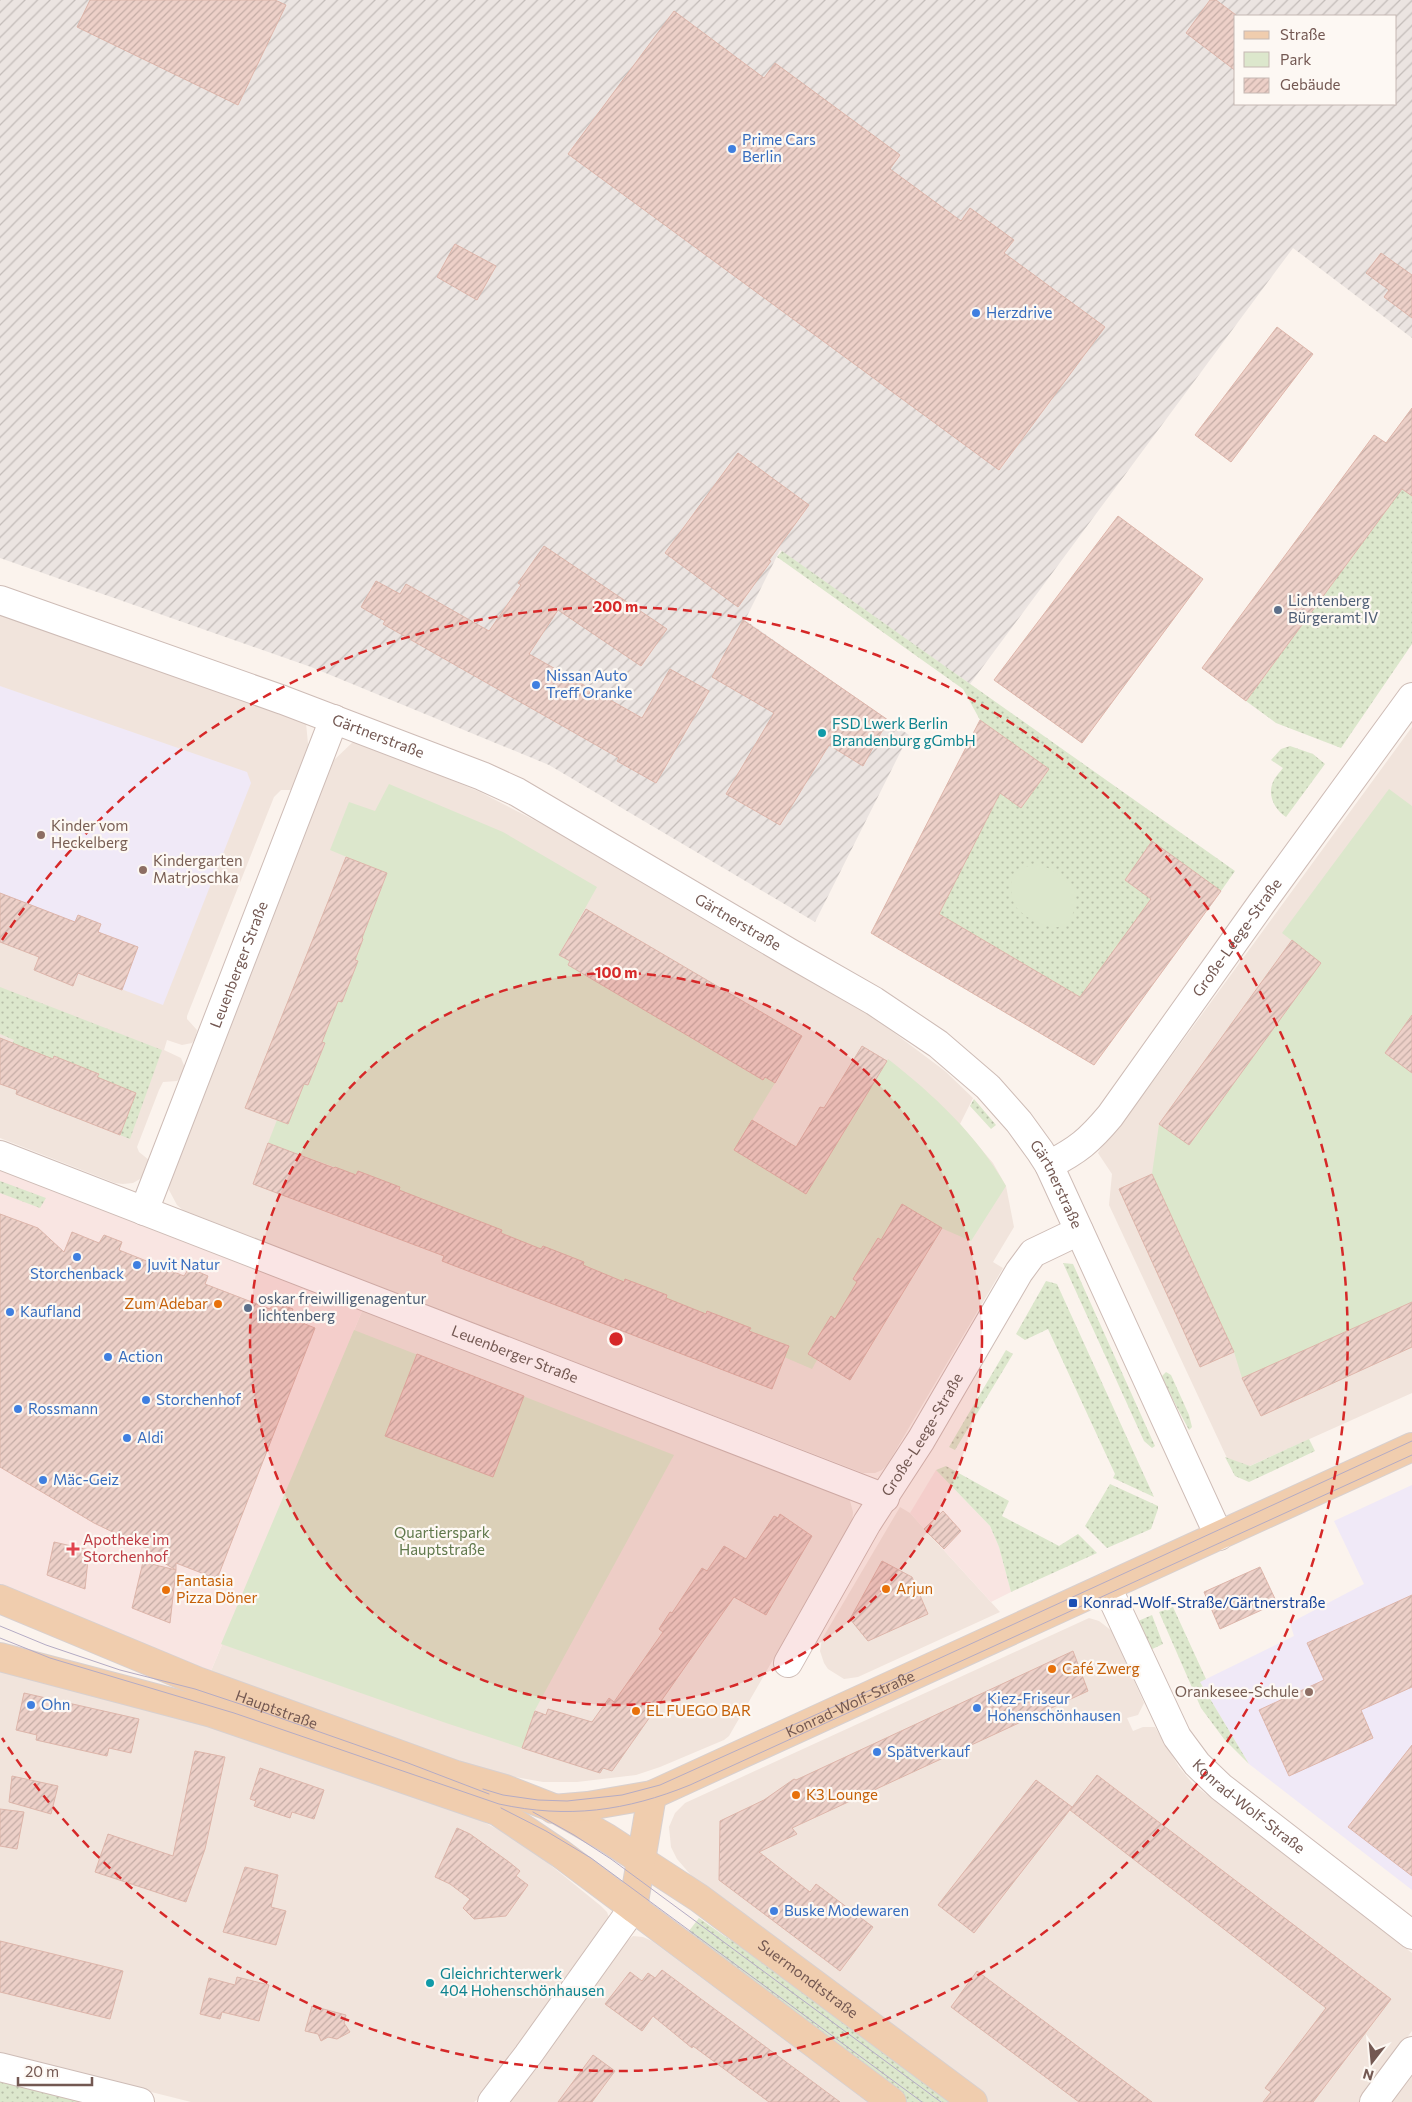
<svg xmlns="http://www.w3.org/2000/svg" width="1412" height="2102" font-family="Commissioner,sans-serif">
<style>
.residential{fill:#f1e4dc}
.commercial{fill:#f9e5e2}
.industrial{fill:url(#industrial-furrows);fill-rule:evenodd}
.education{fill:#f0e9f7}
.grass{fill:url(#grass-dots)}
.green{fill:#dce7cc}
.building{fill:url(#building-hatch);stroke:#ddb5aa}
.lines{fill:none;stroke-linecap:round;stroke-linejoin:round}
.minor-casing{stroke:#cebcb6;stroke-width:30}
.major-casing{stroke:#d8d0cf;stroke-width:30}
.minor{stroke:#fff;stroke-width:28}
.major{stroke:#f0cdae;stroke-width:28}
.tram{stroke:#b4abc4;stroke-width:1}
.ring{fill:none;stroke:#d62828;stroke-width:2.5;stroke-dasharray:9 6}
.shop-dot{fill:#3f7fe0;stroke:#fdf8f3;stroke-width:2}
.service-dot{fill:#5c6f8a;stroke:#fdf8f3;stroke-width:2}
.culture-dot{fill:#0f9aa8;stroke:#fdf8f3;stroke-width:2}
.education-dot{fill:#8d6e63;stroke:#fdf8f3;stroke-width:2}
.food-dot{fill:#e8710a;stroke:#fdf8f3;stroke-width:2}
.health-dot{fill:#e0444e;stroke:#fdf8f3;stroke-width:2}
.transit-dot{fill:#1a4fb4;stroke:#fdf8f3;stroke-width:2}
.labels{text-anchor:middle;stroke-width:4.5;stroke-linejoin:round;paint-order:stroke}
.shop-label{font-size:15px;fill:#366cbe;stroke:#fdf8f3;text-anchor:start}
.service-label{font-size:15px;fill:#4e5e75;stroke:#fdf8f3;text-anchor:start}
.culture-label{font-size:15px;fill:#0d838f;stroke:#fdf8f3;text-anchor:start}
.street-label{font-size:15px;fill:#735852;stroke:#fdf8f3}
.education-label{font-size:15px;fill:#785e54;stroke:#fdf8f3;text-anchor:start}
.food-label{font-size:15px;fill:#c56008;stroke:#fdf8f3;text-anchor:start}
.park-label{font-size:15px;fill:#5f784b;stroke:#fdf8f3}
.health-label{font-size:15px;fill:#be3a42;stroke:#fdf8f3;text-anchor:start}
.transit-label{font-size:15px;fill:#164399;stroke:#fdf8f3;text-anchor:start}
.centre{fill:#d62828;stroke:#fdf8f3;stroke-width:2.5}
.ring-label{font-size:15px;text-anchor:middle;font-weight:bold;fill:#d62828;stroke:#fdf8f3;stroke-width:4.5;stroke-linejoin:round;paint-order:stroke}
</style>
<defs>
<pattern id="industrial-furrows" width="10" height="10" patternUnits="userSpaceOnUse" patternTransform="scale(1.25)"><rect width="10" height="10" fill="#ebe4e1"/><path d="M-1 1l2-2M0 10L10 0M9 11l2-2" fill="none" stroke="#c3bcb9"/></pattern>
<pattern id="grass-dots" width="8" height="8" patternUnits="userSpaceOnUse" patternTransform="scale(1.25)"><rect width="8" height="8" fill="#dce7cc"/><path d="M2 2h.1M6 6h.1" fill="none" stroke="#b7bea8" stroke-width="1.8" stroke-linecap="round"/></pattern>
<pattern id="building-hatch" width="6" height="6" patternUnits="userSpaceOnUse" patternTransform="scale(1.25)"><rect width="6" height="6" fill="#edd0c8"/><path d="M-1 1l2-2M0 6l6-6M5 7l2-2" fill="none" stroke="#c4aca5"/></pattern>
</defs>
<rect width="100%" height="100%" fill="#fbf3ed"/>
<path class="residential" d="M0,614L306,723L309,754L295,790H281L274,797L187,1016V1019L197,1030L195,1039L192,1043L182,1045L167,1040L164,1050L181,1058L185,1068L180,1078L177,1081L163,1082L159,1090L137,1147L139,1152L149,1160L146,1171L140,1179L133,1183L123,1184L115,1183L0,1138Z
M1412,727V1393L1234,1473L1109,1205L1112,1174L1098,1153L1136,1092L1146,1091Z
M355,740L480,792L573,840L844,999L881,1023L945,1071L973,1098L960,1124L993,1163L1006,1186L1014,1227L993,1262L1003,1268L887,1465L882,1470L875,1473H863L185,1212L177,1205L169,1190L171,1172L333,761Z
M365,1304L849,1497L853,1512L852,1523L729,1736L724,1740L660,1767L636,1775L577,1782H543L504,1775L476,1767L211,1671Z
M900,1507L910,1513L1000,1612L858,1677L844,1679L828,1669L824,1663L820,1651L822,1639Z
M1089,1618L1099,1621L1112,1631L1144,1703L1138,1715L1127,1718L1133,1731L1143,1727H1155L1179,1767L1193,1784L1412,1953V2031L1359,2102H987L959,2083L696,1881L677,1859L671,1847L669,1827L675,1813L685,1803Z
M0,1669L165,1712L310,1756L476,1818L522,1842L601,1906L607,1912L610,1920L481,2097L474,2102H191L0,2054Z
M633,1936L643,1937L652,1941L867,2102H507L625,1943Z
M1412,2068V2102H1387Z"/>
<path class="commercial" d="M0,1161L365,1304L211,1671L0,1585Z
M936,1470L990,1526L999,1547L1011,1592L991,1602L910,1513Z"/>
<path class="industrial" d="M0,0H1412V338L1293,248L970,684L780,550L745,620L909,735L815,922L549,765L311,667L0,558ZM1236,16H1396V104H1236Z"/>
<path class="education" d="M0,686L247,772L251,783L163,1005L79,973L73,986L34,970L39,957L0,942Z
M1412,1485V1890L1249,1764L1200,1682L1294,1636L1290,1623L1364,1584L1334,1521Z"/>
<path class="grass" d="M1402,489L1412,496V644L1341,748L1276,723L1246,701Z
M782,551L1235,871L1221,891L1152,842L1125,880L1152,900L1076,1003L1065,988L952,922L935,920L1000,793L1021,808L1049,769L980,720L963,689L777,557Z
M1290,746L1313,754L1325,764L1286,817C1275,810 1267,796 1273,782C1275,777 1280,772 1283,768L1271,760L1281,749Z
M0,987L162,1050L130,1139L120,1135L136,1093L97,1079L98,1074L54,1056L53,1059L12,1045L14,1040L0,1034Z
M974,1099L996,1125L991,1129L970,1106Z
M0,1181L46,1198L40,1208L0,1193Z
M1063,1263L1073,1264L1155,1446L1152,1448L1144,1441Z
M1046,1281L1057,1284L1154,1497L1113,1478L1115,1474L1048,1329L1025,1340L1016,1334Z
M1006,1350L1013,1354L955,1450L949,1447Z
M1166,1372L1171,1375L1189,1415L1192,1427L1189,1430L1161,1377Z
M1309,1439L1315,1451L1249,1482L1235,1476L1225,1457L1250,1466Z
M946,1466L1009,1501L1002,1516L1059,1546L1078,1534L1097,1553L1011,1592L999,1547L990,1526L936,1470Z
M1110,1484L1158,1506V1509L1151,1529L1107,1548L1085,1526Z
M1173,1607L1206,1679L1200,1682L1249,1764L1224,1739L1201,1708L1159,1612Z
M1152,1615L1163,1644L1148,1651L1136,1622Z
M699,1918L730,1940L733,1938L954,2102H907L685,1936Z
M0,2076L103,2102H0Z"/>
<path class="green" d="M389,784L503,832L597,887L559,955L570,961L568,965L763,1080L765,1077L775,1083L734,1150L806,1194L888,1059C934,1095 977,1135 1006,1186L971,1241L941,1228L902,1204L882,1240L878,1238L853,1279L857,1282L835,1319L830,1317L808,1354L817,1360L812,1369L784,1357L749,1332L750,1328L708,1311L706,1314L665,1299L667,1295L625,1279L624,1282L604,1274L603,1275L543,1247L541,1249L500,1236L502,1230L398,1193L400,1187L358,1171L356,1175L268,1143L277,1120L288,1124L304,1083L308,1085L325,1044L322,1042L337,1000L342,1002L358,961L355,960L363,939L362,938L387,874L330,850L349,802L375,811Z
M1389,789L1412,806V1026L1406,1023L1385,1053L1412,1073V1302L1242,1378L1234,1352L1152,1174L1159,1124L1189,1145L1321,963L1282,933Z
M1038,864C1056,870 1066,879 1076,894C1076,905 1074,919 1064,925C1052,933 1023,917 1016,907C1012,901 1011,892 1011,885C1011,880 1013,874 1017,871C1023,866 1031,866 1038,864Z
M354,1330L674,1455L535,1710L522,1748L446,1723L221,1644Z"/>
<path class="building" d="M90,0H275L286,5L238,105L77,27Z
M1210,0H1216L1236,15V71L1186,33Z
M674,11L764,78L775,63L900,155L890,169L961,221L970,208L1014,240L1004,253L1105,327L999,470L568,154Z
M455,244L496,266L477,300L437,277Z
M1381,253L1412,275V318L1384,297L1389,290L1366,273Z
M1277,327L1313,354L1231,462L1195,435Z
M1412,408V496L1402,489L1246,701L1202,668L1374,435L1386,443Z
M738,453L809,505L769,560L771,561L738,607L665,553Z
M1118,516L1203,579L1082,743L994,680Z
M544,546L667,629L641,666L558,610L529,654L642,718L670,669L709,691L656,783L617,761L619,758L383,624L385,621L361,607L376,581L400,594L406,584L489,631L521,585L518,583Z
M743,620L888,720L863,766L829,745L780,825L726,794L774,713L712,677Z
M980,720L1049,769L1021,808L1000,793L939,914L1080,997L1151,899L1125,880L1152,841L1221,891L1094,1065L871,933Z
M346,857L387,873L362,938L363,939L355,960L358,961L342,1002L338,1001L322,1042L325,1043L308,1085L304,1084L288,1124L245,1108Z
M0,893L75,922L78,915L101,924L98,932L138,947L122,990L78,973L73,986L34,970L39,957L0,942Z
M586,909L802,1036L775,1083L765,1077L763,1080L568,965L570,961L559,955Z
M1292,940L1321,963L1189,1145L1159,1124Z
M1412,1015V1073L1385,1053Z
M0,1038L53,1059L54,1056L99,1074L97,1077L136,1093L120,1135L16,1094L17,1090L0,1084Z
M862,1046L887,1061L806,1194L734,1150L752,1120L796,1147L820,1107L824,1108Z
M268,1143L334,1168L335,1167L356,1175L358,1171L400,1187L399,1190L502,1230L501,1233L541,1249L543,1246L584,1262L583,1265L624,1282L625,1279L667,1295L666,1298L706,1314L707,1311L751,1328L749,1331L789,1346L772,1389L442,1261L444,1256L253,1184Z
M1152,1174L1234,1352L1200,1367L1119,1189Z
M902,1204L942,1228L850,1380L808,1354L831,1316L835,1319L857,1282L853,1279L878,1238L881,1240Z
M0,1214L38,1228L64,1252L72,1232L99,1243L104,1235L122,1242L119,1250L184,1276L189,1268L208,1276L205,1284L270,1309L274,1302L293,1309L290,1318L315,1328L217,1579L176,1563V1570L145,1552L146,1548L94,1523L0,1467Z
M1412,1302V1347L1261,1416L1242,1378Z
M417,1354L524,1396L493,1477L385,1436Z
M943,1511L961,1531L944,1549L924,1529Z
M780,1514L812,1536L766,1615L734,1597L612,1771L603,1768L600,1773L522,1748L535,1711L546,1715L548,1709L592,1722L609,1698L614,1702L663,1632L659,1629L670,1612L672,1613L702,1568L707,1571L724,1546L746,1559L774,1516L778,1518Z
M54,1542L89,1550L85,1589L47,1575Z
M882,1561L912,1577L928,1614L868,1641L850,1619Z
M143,1562L176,1570L170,1623L132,1608Z
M1260,1567L1277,1603L1220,1629L1204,1592Z
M1412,1595V1687L1361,1710L1373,1738L1289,1776L1259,1710L1324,1680L1307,1643Z
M1073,1651L1088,1691L792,1828L797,1834L759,1852L810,1892L816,1884L873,1927L840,1971L719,1880L720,1821L764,1800L794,1779L796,1780Z
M24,1693L139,1719L131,1753L109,1748L107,1756L36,1740L37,1735L16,1730Z
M1412,1745V1876L1348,1827Z
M195,1751L225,1757L205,1849L186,1902L95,1872L108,1834L173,1856Z
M260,1768L324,1790L314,1819L292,1812L290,1818L254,1806L256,1801L250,1799Z
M1097,1775L1391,1999L1313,2102H1263L1271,2092L1265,2088L1326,2008L1070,1810Z
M12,1776L58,1786L51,1814L9,1802Z
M1036,1780L1072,1807L974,1933L938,1905Z
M0,1809L24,1812L17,1849L0,1846Z
M457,1828L470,1834L509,1862L520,1871L516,1876L528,1885L506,1916L474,1919L463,1908L470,1899L450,1884L435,1877Z
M245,1867L278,1875L271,1907L286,1911L276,1945L223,1932Z
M0,1941L123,1971L110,2019L0,1992Z
M662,1970L840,2102H769L693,2046L692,2048L653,2016L642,2031L605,2004L630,1972L642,1981L648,1973L655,1978Z
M977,1971L1152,2102H1079L951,2007Z
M237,1977L269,1985L259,2021L222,2012L220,2019L200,2014L209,1978L235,1985Z
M312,2006L346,2015L344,2023L350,2032L337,2039L328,2037L321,2041L318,2034L305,2031Z
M593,2055L615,2071L592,2102H558Z"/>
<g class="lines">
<defs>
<g id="minor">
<path id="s1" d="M0,600L283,700L482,776L517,792L790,953L874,1001L938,1044L988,1087L1019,1122L1040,1151L1049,1165L1219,1536"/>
<path id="s2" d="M0,1155L885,1498"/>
<path id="s3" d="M1049,1165C1078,1150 1089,1141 1110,1116L1261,904L1412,697"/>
<path id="s4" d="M144,1211L334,719"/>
<path id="s5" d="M1107,1587L1177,1737L1197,1764L1221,1787L1412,1935"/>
<path id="s6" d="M788,1663L867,1523L921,1440L1019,1272L1033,1253L1079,1231"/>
<path d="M0,2067L140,2102"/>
<path d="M492,2102L528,2055L633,1908"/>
<path d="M1374,2102L1412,2051"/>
</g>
<g id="major">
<path id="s7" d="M0,1599L197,1681L456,1775L505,1789L556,1809L607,1838L699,1898L973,2102"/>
<path d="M0,1657L212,1713L497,1811L561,1854L892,2102"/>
<path id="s8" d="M553,1809L588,1806L652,1795L1412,1447"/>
<path d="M633,1908L652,1795"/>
</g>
</defs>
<use href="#minor" class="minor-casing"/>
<use href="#major" class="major-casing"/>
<use href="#minor" class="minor"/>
<use href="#major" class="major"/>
<path class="tram" d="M0,1626L46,1645L120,1670L195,1689L243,1705L408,1763L489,1794
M0,1638L50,1658L234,1713L499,1804C568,1819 626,1811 690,1785L1412,1455
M483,1789L503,1795L538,1800L567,1801L622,1795L660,1785L864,1693L1412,1441
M501,1808L546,1831L591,1858L922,2102
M533,1812L574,1835L611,1859L941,2102"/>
</g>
<circle cx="616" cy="1339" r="366" fill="#d62828" fill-opacity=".12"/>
<g class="ring">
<circle cx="616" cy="1339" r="366"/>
<path d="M2 940A732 732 0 1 1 2 1738"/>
</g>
<g class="shop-dot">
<circle cx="732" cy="149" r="5"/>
<circle cx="976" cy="313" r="5"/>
<circle cx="536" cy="685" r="5"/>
<circle cx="77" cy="1257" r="5"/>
<circle cx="137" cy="1265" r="5"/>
<circle cx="10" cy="1312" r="5"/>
<circle cx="108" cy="1357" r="5"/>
<circle cx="146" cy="1400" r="5"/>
<circle cx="18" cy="1409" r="5"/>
<circle cx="127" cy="1438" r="5"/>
<circle cx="43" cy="1480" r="5"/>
<circle cx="31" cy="1705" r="5"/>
<circle cx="977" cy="1708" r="5"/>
<circle cx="877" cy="1752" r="5"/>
<circle cx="774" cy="1911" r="5"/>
</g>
<g class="service-dot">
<circle cx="1278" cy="610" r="5"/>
<circle cx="248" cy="1308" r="5"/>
</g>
<g class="culture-dot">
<circle cx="822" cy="733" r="5"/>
<circle cx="430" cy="1983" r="5"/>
</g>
<g class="education-dot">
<circle cx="41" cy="835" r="5"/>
<circle cx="143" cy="870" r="5"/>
<circle cx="1309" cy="1692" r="5"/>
</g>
<g class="food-dot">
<circle cx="218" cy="1304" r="5"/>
<circle cx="886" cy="1589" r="5"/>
<circle cx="166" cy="1590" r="5"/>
<circle cx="1052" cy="1669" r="5"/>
<circle cx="636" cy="1711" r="5"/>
<circle cx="796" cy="1795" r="5"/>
</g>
<path class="health-dot" d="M70.5 1541.5h5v5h5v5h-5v5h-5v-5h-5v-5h5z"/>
<rect class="transit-dot" x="1068" y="1598" width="10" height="10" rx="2.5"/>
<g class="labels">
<g class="shop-label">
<text x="742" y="145">Prime Cars<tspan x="742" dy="17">Berlin</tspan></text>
<text x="986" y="318">Herzdrive</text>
<text x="546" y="681">Nissan Auto<tspan x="546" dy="17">Treff Oranke</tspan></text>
<text x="147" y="1270">Juvit Natur</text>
<text x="77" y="1279" text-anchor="middle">Storchenback</text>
<text x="20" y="1317">Kaufland</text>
<text x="118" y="1362">Action</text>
<text x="156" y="1405">Storchenhof</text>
<text x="28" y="1414">Rossmann</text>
<text x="137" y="1443">Aldi</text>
<text x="53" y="1485">Mäc-Geiz</text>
<text x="987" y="1704">Kiez-Friseur<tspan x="987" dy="17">Hohenschönhausen</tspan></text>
<text x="41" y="1710">Ohn</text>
<text x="887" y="1757">Spätverkauf</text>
<text x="784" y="1916">Buske Modewaren</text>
</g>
<g class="service-label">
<text x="1288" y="606">Lichtenberg<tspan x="1288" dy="17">Bürgeramt IV</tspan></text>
<text x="258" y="1304">oskar freiwilligenagentur<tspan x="258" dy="17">lichtenberg</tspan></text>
</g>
<g class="culture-label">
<text x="832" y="729">FSD Lwerk Berlin<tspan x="832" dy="17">Brandenburg gGmbH</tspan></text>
<text x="440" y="1979">Gleichrichterwerk<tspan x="440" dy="17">404 Hohenschönhausen</tspan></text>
</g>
<g class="street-label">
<text dy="5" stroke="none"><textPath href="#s1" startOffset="402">Gärtnerstraße</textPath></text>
<text dy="5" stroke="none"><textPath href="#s1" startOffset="808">Gärtnerstraße</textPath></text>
<text dy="5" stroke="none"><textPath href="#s3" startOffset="298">Große-Leege-Straße</textPath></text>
<text dy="5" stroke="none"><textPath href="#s4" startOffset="264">Leuenberger Straße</textPath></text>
<text dy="5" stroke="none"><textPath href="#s1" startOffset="1228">Gärtnerstraße</textPath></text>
<text dy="5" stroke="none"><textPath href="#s2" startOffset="552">Leuenberger Straße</textPath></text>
<text dy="5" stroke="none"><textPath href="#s6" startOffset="265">Große-Leege-Straße</textPath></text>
<text dy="5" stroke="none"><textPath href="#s8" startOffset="318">Konrad-Wolf-Straße</textPath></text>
<text dy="5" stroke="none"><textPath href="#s7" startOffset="298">Hauptstraße</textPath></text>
<text dy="5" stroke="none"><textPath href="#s5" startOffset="266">Konrad-Wolf-Straße</textPath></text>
<text dy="5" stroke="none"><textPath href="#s7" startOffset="899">Suermondtstraße</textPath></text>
</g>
<g class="education-label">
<text x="51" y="831">Kinder vom<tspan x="51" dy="17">Heckelberg</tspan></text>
<text x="153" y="866">Kindergarten<tspan x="153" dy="17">Matrjoschka</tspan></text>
<text x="1299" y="1697" text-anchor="end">Orankesee-Schule</text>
</g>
<g class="food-label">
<text x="208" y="1309" text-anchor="end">Zum Adebar</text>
<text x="176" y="1586">Fantasia<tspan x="176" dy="17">Pizza Döner</tspan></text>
<text x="896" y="1594">Arjun</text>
<text x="1062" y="1674">Café Zwerg</text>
<text x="646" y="1716">EL FUEGO BAR</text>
<text x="806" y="1800">K3 Lounge</text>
</g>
<g class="park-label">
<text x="442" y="1538">Quartierspark<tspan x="442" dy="17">Hauptstraße</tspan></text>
</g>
<g class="health-label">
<text x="83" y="1545">Apotheke im<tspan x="83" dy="17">Storchenhof</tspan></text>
</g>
<g class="transit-label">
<text x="1083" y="1608">Konrad-Wolf-Straße/Gärtnerstraße</text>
</g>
</g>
<circle cx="616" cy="1339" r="8" class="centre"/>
<g class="ring-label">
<text x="616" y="612">200 m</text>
<text x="616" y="978">100 m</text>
</g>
<rect x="1234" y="15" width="162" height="90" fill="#fdf8f3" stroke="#c6b8b3"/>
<rect x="1244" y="31" width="25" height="8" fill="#f0cdae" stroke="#c6b8b3"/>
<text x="1280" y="40" font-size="15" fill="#735852">Straße</text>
<rect x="1244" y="52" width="25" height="15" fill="#dce7cc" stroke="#c6b8b3"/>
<text x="1280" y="65" font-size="15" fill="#735852">Park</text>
<rect x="1244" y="78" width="25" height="15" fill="url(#building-hatch)" stroke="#c6b8b3"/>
<text x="1280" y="90" font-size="15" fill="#735852">Gebäude</text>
<g transform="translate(1372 2062) rotate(196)" stroke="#fdf8f3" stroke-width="4" paint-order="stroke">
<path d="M0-4L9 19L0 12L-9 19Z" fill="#735852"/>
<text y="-8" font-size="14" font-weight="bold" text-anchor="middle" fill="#735852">N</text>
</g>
<path d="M18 2077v8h74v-8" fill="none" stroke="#735852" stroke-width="2.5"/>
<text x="25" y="2077" font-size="15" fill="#735852" stroke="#fdf8f3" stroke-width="4" paint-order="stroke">20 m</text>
</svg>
